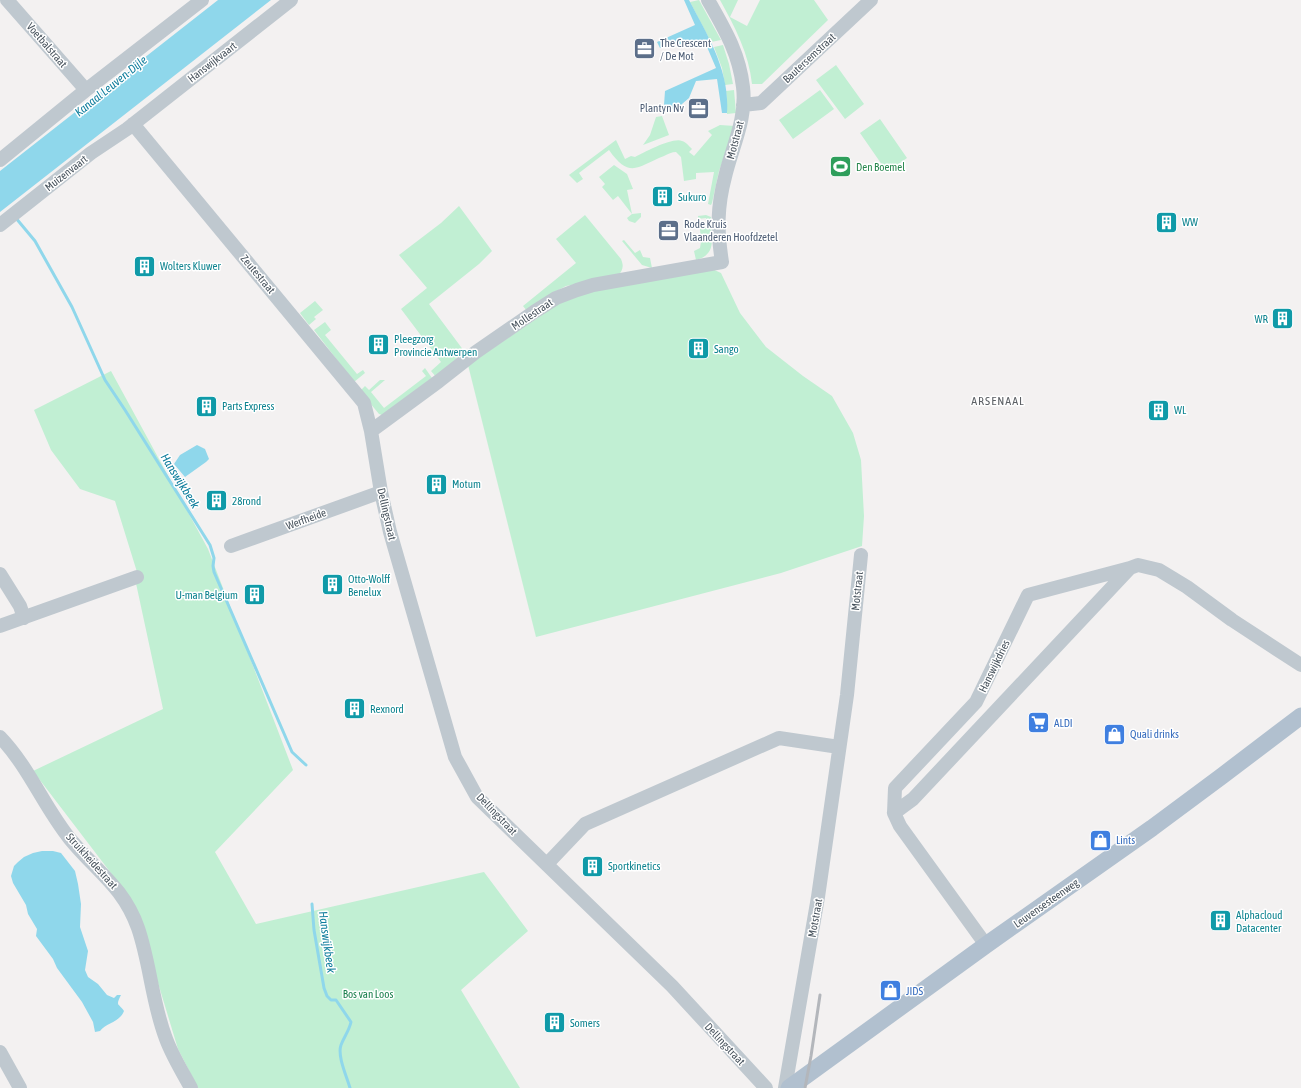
<svg xmlns="http://www.w3.org/2000/svg" width="1301" height="1088" font-family="'Asap Condensed',sans-serif">
<style>
.green{fill:#c1efd3}
.water{fill:#8fd7eb}
.lines{fill:none;stroke-linecap:round;stroke-linejoin:round}
.stream{stroke:#8fd7eb;stroke-width:3}
.minor{stroke:#bfc8cf;stroke-width:14}
.major{stroke:#b1c0cf;stroke-width:17}
.rail{stroke:#b3b6bb;stroke-width:3}
.labels{text-anchor:middle;stroke-width:3;stroke-linejoin:round;paint-order:stroke}
.service-label{font-size:11px;fill:#4e5e75;stroke:#fff;text-anchor:start}
.street-label{font-size:11px;fill:#49545e;stroke:#fff}
.leisure-label{font-size:11px;fill:#27864d;stroke:#fff;text-anchor:start}
.culture-label{font-size:11px;fill:#0d838f;stroke:#fff;text-anchor:start}
.shop-label{font-size:11px;fill:#366cbe;stroke:#fff;text-anchor:start}
.park-label{font-size:11px;fill:#1a804d;stroke:#fff}
.water-label{font-size:12px;font-style:italic;fill:#0f7d9c;stroke:#fff}
.neighbourhood-label{font-size:12px;letter-spacing:1px;fill:#5d6166;stroke:#fff}
</style>
<rect width="100%" height="100%" fill="#f3f1f1"/>
<path class="green" d="M699,0L721,40L711,42L690,2Z
M720,0H738L730,17L747,26L760,0H814L828,20L762,84H752C749,54 735,27 720,0Z
M723,45L729,64L733,84L725,85L722,68L714,47Z
M836,65L864,104L845,119L816,80Z
M734,90L736,113L727,114V100L726,91Z
M820,90L834,109L793,139L779,120Z
M662,116L669,135L643,145L650,135L656,117Z
M880,119L907,158L887,172L860,133Z
M720,125L735,126L719,171L712,203L711,205L708,204L714,172L696,173V179L684,181L681,157L676,152C672,152 668,154 664,156C638,166 630,180 609,150L579,173L583,179L577,183L569,175L616,140L625,159L631,156L635,157C645,152 673,137 682,141C686,142 689,146 692,149L689,152L694,156L712,135L708,131Z
M614,165L627,174L633,189L627,190L632,214L641,213V217L635,223L629,221L627,218L632,214L618,196L613,200L602,187L605,184L599,177Z
M459,206L492,251L479,264L429,304L464,351L437,378L431,371L441,362L401,309L427,288L399,255L441,223Z
M585,215L621,259C624,266 623,270 618,276L566,286L549,295L527,311L523,306L576,263L556,239Z
M706,215L711,217C710,236 719,254 696,260L694,251L700,248L701,242L700,229L707,227L706,218L698,219V216Z
M624,240L635,253L640,250L643,257L650,258L652,268L642,265L622,241Z
M710,268L721,273L740,313L766,347L803,376L832,396L853,433L861,460L864,516L862,546L781,573L536,637L468,365L567,298L589,291Z
M315,301L323,310L314,317L316,319L309,325L300,313Z
M325,322L331,330L325,335L357,374L363,370L365,373L354,382L314,330Z
M425,368L432,378L382,415L379,414L360,391L365,386L369,390L380,380H385L371,392L384,408L426,376L422,371Z
M111,371L208,549L293,770L215,852L256,924L484,872L528,931L461,990L520,1088H198L178,1049L152,963L130,898L33,771L163,709L134,574L137,572L115,501L80,489L51,450L34,410Z"/>
<path class="water" d="M218,0H271L0,212V171Z
M684,0H689C708,36 730,71 727,113H722L717,79L696,81L689,98L675,110L664,105L665,91L716,68L704,40L660,48L657,42L695,25Z
M197,445L205,449L209,459L206,462L185,477L174,464L180,455Z
M42,851H53L61,853L75,871L78,884L81,904L80,927L88,951L85,970L88,977L98,984L107,995L114,998L117,995H121C115,1007 119,1003 124,1011C120,1022 106,1023 100,1031L95,1032L93,1022L82,1002L57,968L53,959L36,936L37,929L28,914L26,905L13,883L11,876L14,866L18,862L24,857L33,853Z"/>
<g class="lines">
<path class="stream" d="M15,217L35,241L72,307L105,380L125,410L210,545L214,558L213,566L214,572L292,752L306,765
M312,904L314,930L324,988L327,996L331,1000H336L351,1022C349,1031 344,1037 341,1045C337,1056 347,1077 350,1088"/>
<path class="minor" d="M7,0L86,90
M743,105L761,103L871,0
M133,124L364,403L371,431L381,492L390,532L455,757L477,797L672,986L766,1088
M0,160L86,90L202,0
M0,225L91,153L127,129L291,0
M371,431L439,381L476,352L534,312L556,298L577,290L593,285L722,262C717,231 717,207 725,177C732,147 747,119 743,87C739,53 725,30 708,0
M231,546L381,492
M1130,568L1138,565L1159,570L1187,587L1232,620L1301,665
M0,574L20,606L24,618
M0,626L137,577
M0,737C29,767 44,807 70,839C96,871 123,886 138,928C150,963 152,1001 165,1036C171,1054 182,1071 191,1088
M894,813L895,788L976,702L1028,595L1130,568L913,799L894,813L900,826L986,945
M547,864L585,824L779,738L839,747
M0,1052L20,1088
M785,1088L818,897L847,695L861,555"/>
<path class="major" d="M789,1088L986,945L1152,828L1222,776L1301,716"/>
<path class="rail" d="M805,1088L811,1056L820,995"/>
</g>
<defs>
<symbol id="office-square" viewBox="-11 -11 22 22"><rect x="-9" y="-9" width="18" height="18" rx="4" fill="#5c6f8a" stroke="#fff"/><path d="M-6-3h4V-5.5h4V-3h4V5H-6ZM-1-4.5V-3h2v-1.5ZM-6 0V1H6V0Z" fill="#fff"/></symbol>
<symbol id="stadium-square" viewBox="-11 -11 22 22"><rect x="-9" y="-9" width="18" height="18" rx="4" fill="#2e9e5b" stroke="#fff"/><path d="M0-5a6.5 5 0 1 0 0 10a6.5 5 0 1 0 0-10ZM-3.5-1.8h7v3.6h-7Z" fill="#fff"/></symbol>
<symbol id="building-square" viewBox="-11 -11 22 22"><rect x="-9" y="-9" width="18" height="18" rx="4" fill="#0f9aa8" stroke="#fff"/><path d="M-4-6H4V6H1V3H-1V6H-4ZM-2.5-4.3h1.7v1.8h-1.7ZM.8-4.3h1.7v1.8H.8ZM-2.5-1h1.7V.8h-1.7ZM.8-1h1.7V.8H.8Z" fill="#fff"/></symbol>
<symbol id="supermarket-square" viewBox="-11 -11 22 22"><rect x="-9" y="-9" width="18" height="18" rx="4" fill="#3f7fe0" stroke="#fff"/><path d="M-6-5.5h2.5l.6 2H6L4.5 2H-2.5L-4.4-4H-6ZM-1.5 3.2a1.3 1.3 0 1 0 .1 0ZM3 3.2a1.3 1.3 0 1 0 .1 0Z" fill="#fff"/></symbol>
<symbol id="shop-square" viewBox="-11 -11 22 22"><rect x="-9" y="-9" width="18" height="18" rx="4" fill="#3f7fe0" stroke="#fff"/><path d="M-5-2.5h2.3a2.7 3.5 0 0 1 5.4 0H5L5.5 6h-11ZM-1.5-2.5h3a1.5 2.3 0 0 0-3 0Z" fill="#fff"/></symbol>
</defs>
<g fill-rule="evenodd">
<use href="#office-square" x="632" y="36" width="25" height="25"/>
<use href="#office-square" x="686" y="96" width="25" height="25"/>
<use href="#stadium-square" x="828" y="154" width="25" height="25"/>
<use href="#building-square" x="650" y="184" width="25" height="25"/>
<use href="#building-square" x="1154" y="210" width="25" height="25"/>
<use href="#office-square" x="656" y="218" width="25" height="25"/>
<use href="#building-square" x="132" y="254" width="25" height="25"/>
<use href="#building-square" x="1270" y="306" width="25" height="25"/>
<use href="#building-square" x="366" y="332" width="25" height="25"/>
<use href="#building-square" x="686" y="336" width="25" height="25"/>
<use href="#building-square" x="194" y="394" width="25" height="25"/>
<use href="#building-square" x="1146" y="398" width="25" height="25"/>
<use href="#building-square" x="424" y="472" width="25" height="25"/>
<use href="#building-square" x="204" y="488" width="25" height="25"/>
<use href="#building-square" x="320" y="572" width="25" height="25"/>
<use href="#building-square" x="242" y="582" width="25" height="25"/>
<use href="#building-square" x="342" y="696" width="25" height="25"/>
<use href="#supermarket-square" x="1026" y="710" width="25" height="25"/>
<use href="#shop-square" x="1102" y="722" width="25" height="25"/>
<use href="#shop-square" x="1088" y="828" width="25" height="25"/>
<use href="#building-square" x="580" y="854" width="25" height="25"/>
<use href="#building-square" x="1208" y="908" width="25" height="25"/>
<use href="#shop-square" x="878" y="978" width="25" height="25"/>
<use href="#building-square" x="542" y="1010" width="25" height="25"/>
</g>
<g class="labels">
<g class="service-label">
<text x="660" y="47">The Crescent<tspan x="660" dy="13">/ De Mot</tspan></text>
<text x="684" y="112" text-anchor="end">Plantyn Nv</text>
<text x="684" y="228">Rode Kruis<tspan x="684" dy="13">Vlaanderen Hoofdzetel</tspan></text>
</g>
<g class="street-label">
<text transform="translate(47 45) rotate(49)" y="4">Voetbalstraat</text>
<text transform="translate(809 58) rotate(-43)" y="4">Bautersemstraat</text>
<text transform="translate(212 62) rotate(-38)" y="4">Hanswijkvaart</text>
<text transform="translate(735 140) rotate(-75)" y="4">Motstraat</text>
<text transform="translate(66 173) rotate(-38)" y="4">Muizenvaart</text>
<text transform="translate(258 274) rotate(50)" y="4">Zeutestraat</text>
<text transform="translate(532 314) rotate(-34)" y="4">Mollestraat</text>
<text transform="translate(387 514) rotate(77)" y="4">Dellingstraat</text>
<text transform="translate(306 519) rotate(-20)" y="4">Werfheide</text>
<text transform="translate(857 591) rotate(-84)" y="4">Motstraat</text>
<text transform="translate(994 666) rotate(-64)" y="4">Hanswijkdries</text>
<text transform="translate(497 814) rotate(46)" y="4">Dellingstraat</text>
<text transform="translate(92 861) rotate(48)" y="4">Struikheidestraat</text>
<text transform="translate(1046 903) rotate(-35)" y="4">Leuvensesteenweg</text>
<text transform="translate(815 918) rotate(-80)" y="4">Motstraat</text>
<text transform="translate(725 1044) rotate(47)" y="4">Dellingstraat</text>
</g>
<g class="leisure-label">
<text x="856" y="171">Den Boemel</text>
</g>
<g class="culture-label">
<text x="678" y="201">Sukuro</text>
<text x="1182" y="226">WW</text>
<text x="160" y="270">Wolters Kluwer</text>
<text x="1268" y="323" text-anchor="end">WR</text>
<text x="394" y="343">Pleegzorg<tspan x="394" dy="13">Provincie Antwerpen</tspan></text>
<text x="714" y="353">Sango</text>
<text x="222" y="410">Parts Express</text>
<text x="1174" y="414">WL</text>
<text x="452" y="488">Motum</text>
<text x="232" y="505">28rond</text>
<text x="348" y="583">Otto-Wolff<tspan x="348" dy="13">Benelux</tspan></text>
<text x="238" y="599" text-anchor="end">U-man Belgium</text>
<text x="370" y="713">Rexnord</text>
<text x="608" y="870">Sportkinetics</text>
<text x="1236" y="919">Alphacloud<tspan x="1236" dy="13">Datacenter</tspan></text>
<text x="570" y="1027">Somers</text>
</g>
<g class="shop-label">
<text x="1054" y="727">ALDI</text>
<text x="1130" y="738">Quali drinks</text>
<text x="1116" y="844">Lints</text>
<text x="906" y="995">JIDS</text>
</g>
<g class="park-label">
<text x="368" y="998">Bos van Loos</text>
</g>
<g class="water-label">
<text transform="translate(111 86) rotate(-39)" y="4">Kanaal Leuven-Dijle</text>
<text transform="translate(180 481) rotate(58)" y="4">Hanswijkbeek</text>
<text transform="translate(327 942) rotate(82)" y="4">Hanswijkbeek</text>
</g>
<g class="neighbourhood-label">
<text x="998" y="405">ARSENAAL</text>
</g>
</g>
</svg>
